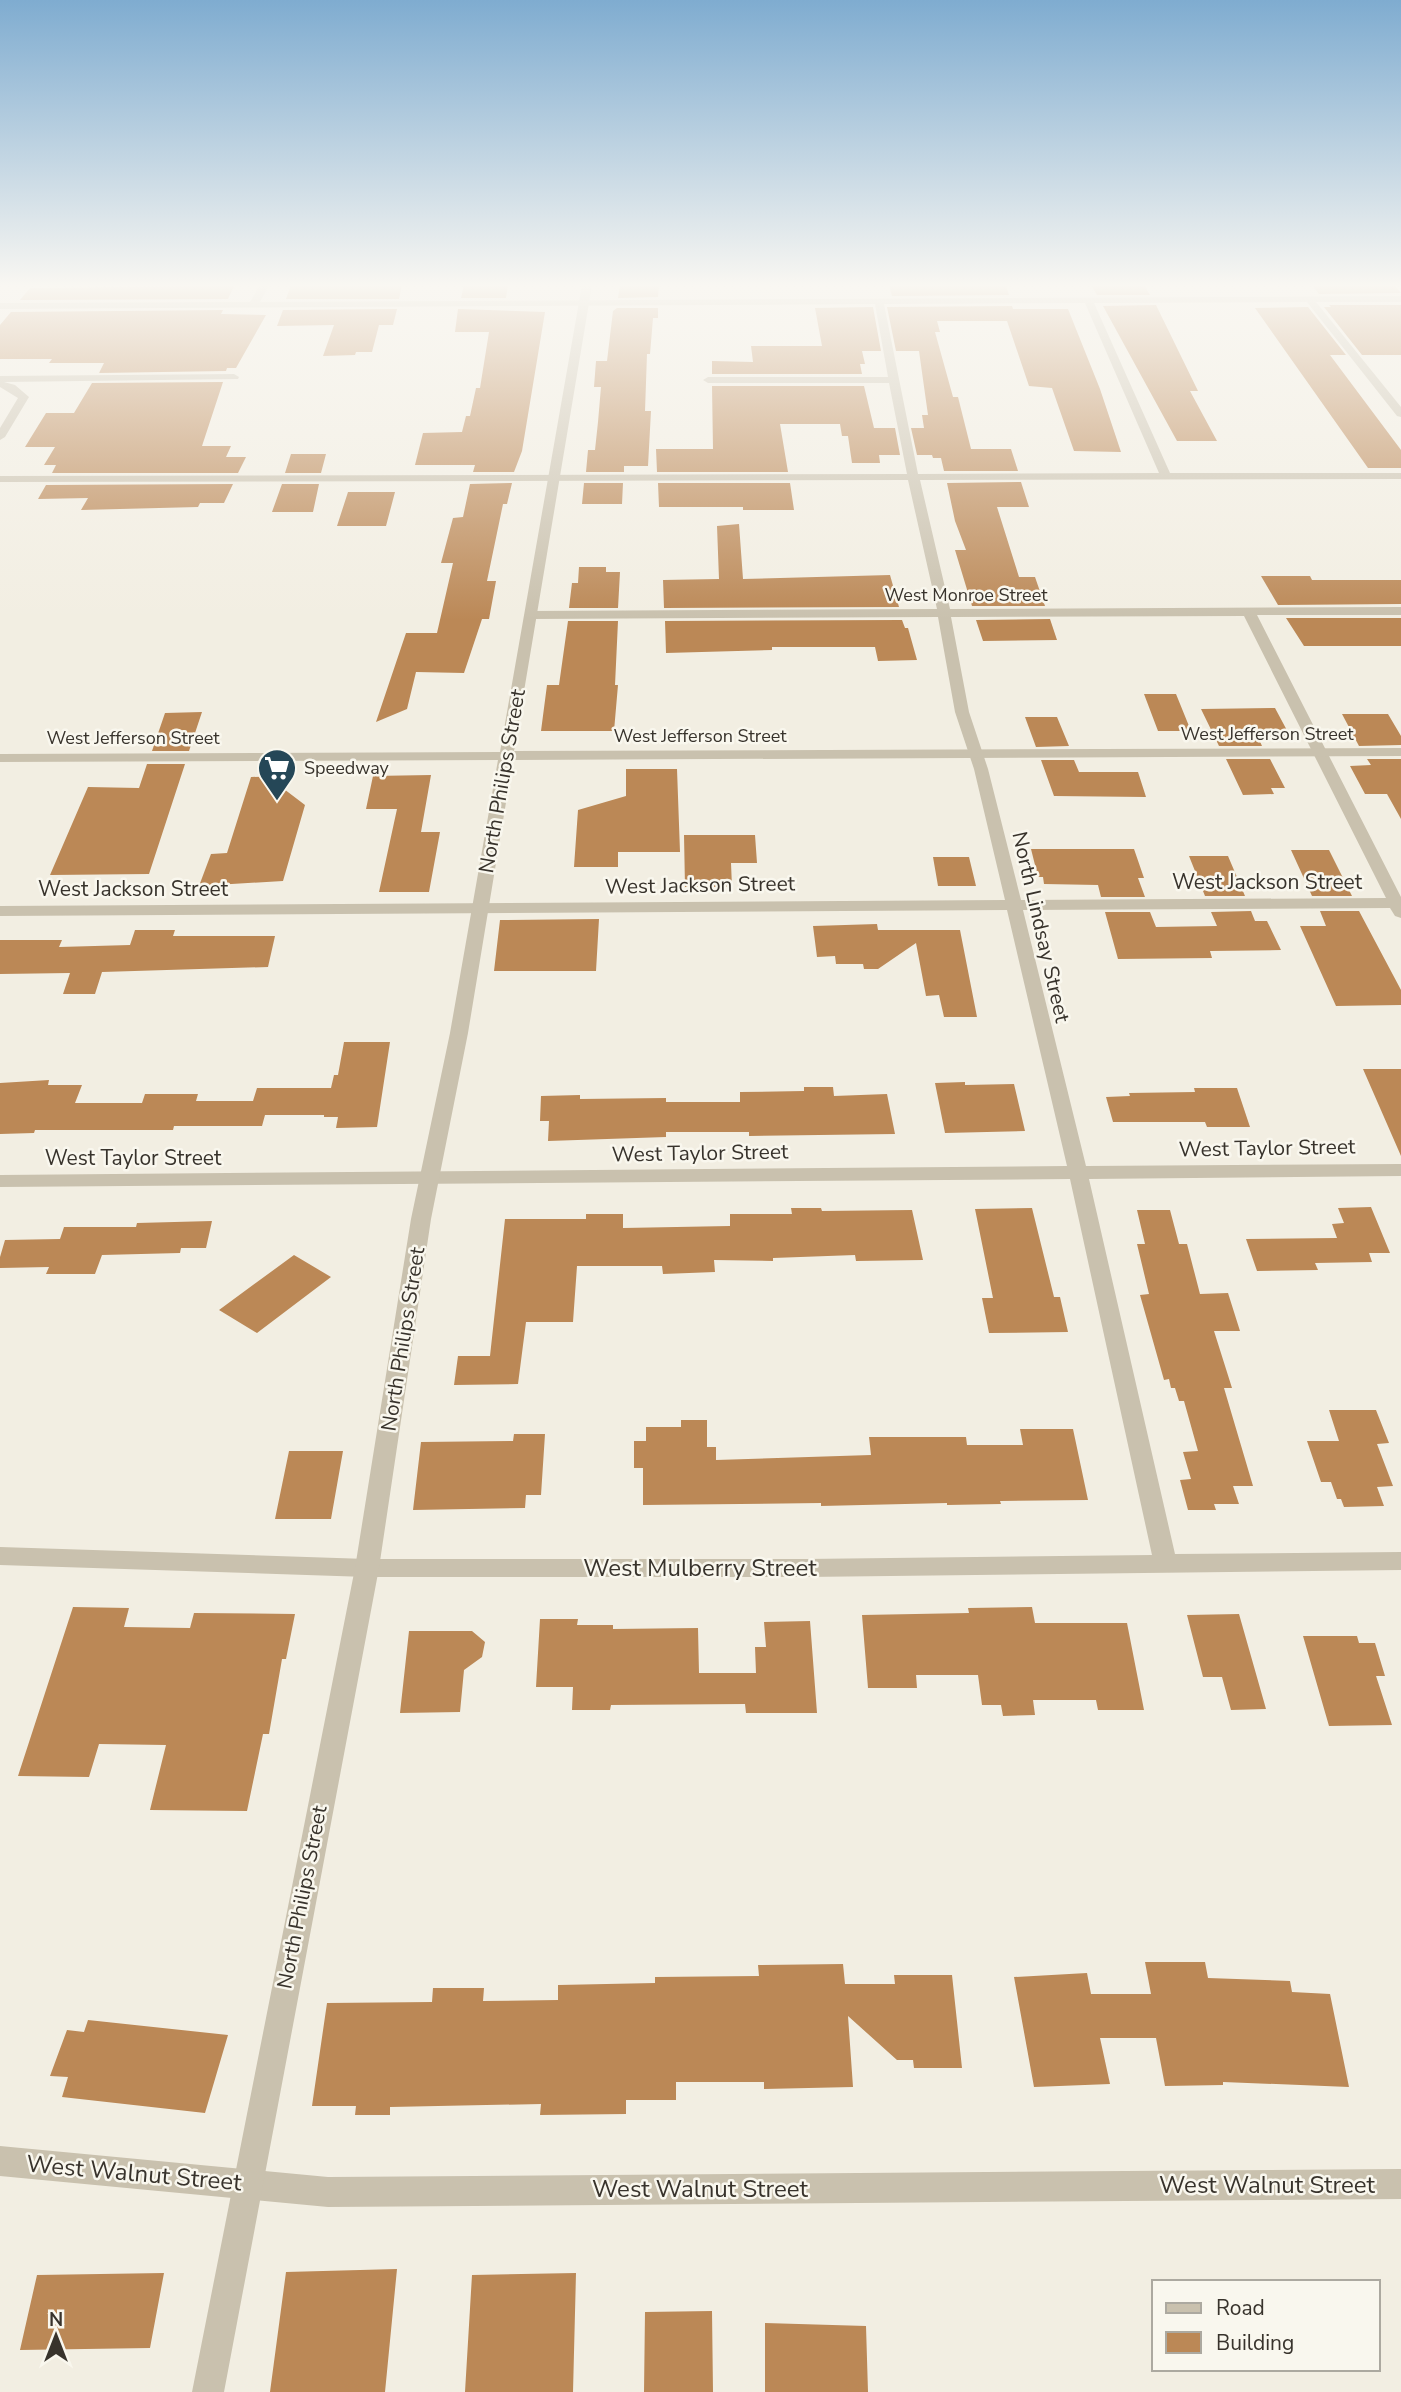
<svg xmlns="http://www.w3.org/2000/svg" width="1401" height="2392" font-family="'Nunito Sans',sans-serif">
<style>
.building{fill:#bb8856}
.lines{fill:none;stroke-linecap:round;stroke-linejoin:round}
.minor{fill:#c9c1ae;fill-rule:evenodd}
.tertiary{fill:#c9c1ae;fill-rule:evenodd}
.labels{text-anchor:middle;stroke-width:5;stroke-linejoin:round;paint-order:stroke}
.far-street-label{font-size:18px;fill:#38332c;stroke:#f9f7ee}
.far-poi-label{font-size:18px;fill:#38332c;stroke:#f9f7ee;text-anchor:start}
.street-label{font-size:21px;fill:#38332c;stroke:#f9f7ee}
.near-street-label{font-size:24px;fill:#38332c;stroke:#f9f7ee}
</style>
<rect width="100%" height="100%" fill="#f2eee2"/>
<path class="building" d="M291,285H402L399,299H286Z
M464,285H508L506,298H461Z
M620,285H659L658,297L618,298Z
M889,285L1006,286L1009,295L892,296Z
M1091,285H1144L1150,295H1097Z
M1312,285H1394L1401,293L1319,294Z
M234,286L228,299L20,300L30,288Z
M1156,305L1198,391H1190L1217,441H1177L1103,306Z
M1329,305H1401V355H1362L1324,307H1331Z
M1012,306L1013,309H1068L1100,389L1121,452L1074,451L1052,388L1029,386L1007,321H937L940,332H935L953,397H958L971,449H1011L1018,471H944L941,458H933L932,455H917L911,428H924L922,415H928L919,351H896L887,307Z
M873,307L881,351H862L865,364H860L862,374H712V361L753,362L751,346H822L815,308Z
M1308,307L1346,355H1330L1401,450V468H1368L1255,308Z
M617,308H658V318H653L650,354H647L645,411H651L648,466H624V472H586L588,450H595L598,422L601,387H594L596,361H607L613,311Z
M397,309L393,325H379L372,352H356L355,355L323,356L334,325L277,326L283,310Z
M458,309L545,312L522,451L514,472H473L475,465H415L423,433L462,432L466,416H470L476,388H480L489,332H455Z
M223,310L221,314L266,315L236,368H227L226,371L99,373L104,363H49L52,359H0V325L11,312Z
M223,382L202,446H231L226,457H246L238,473H52L56,465H44L55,447H25L46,413H74L92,383Z
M712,386H864L874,428H895L900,455H879L880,463H852L848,436H842L840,424H780L788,472H657L656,449H713Z
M291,454H326L321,473H285Z
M1021,482L1029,507H997L1019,577H1035L1045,606H972L955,550H966L955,521L947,483Z
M512,483L507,504H503L487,581H496L489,619H482L464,673L416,672L407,709L376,722L406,633H437L453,563H441L453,518L463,517L470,484Z
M584,483H623L622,504H582Z
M658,483H790L794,510H743V507H659Z
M233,484L224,503H200L198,507L81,510L88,498L38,499L46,485Z
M282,484H319L313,512H272Z
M348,492H395L386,526H337Z
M739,524L743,579L890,575L899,607L664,608L663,580L719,579L717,526Z
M579,567H606V572H620L618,608H569L572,583H578Z
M1261,576H1310L1312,580H1401V604L1278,605Z
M1286,618H1401V646H1304Z
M1050,619L1057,640L983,641L976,620Z
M902,620L905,628H908L917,660L878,661L875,647H772V650L666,653L665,621Z
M568,621H618L615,685H618L614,731H541L547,685H559Z
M1144,694H1176L1191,731H1158Z
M1275,708L1290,736L1258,737L1262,746H1219L1201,709Z
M202,712L189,751H152L165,713Z
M1342,714H1388L1401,736V745L1359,746Z
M1025,717H1057L1069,746L1036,747Z
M1226,759H1270L1285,788H1271L1274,794L1243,795Z
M1367,759H1401V819L1387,794H1365L1350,766L1371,765Z
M1041,760H1074L1079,772H1138L1146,797L1054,796Z
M147,764H185L149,874L50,875L88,787L139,788Z
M626,769H677L680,852H618V867H574L578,810L626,796Z
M431,775L421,832H440L429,892H379L397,809H366L373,776Z
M282,776L280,786L305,805L283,881L199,886L211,854L227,853L251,777Z
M684,835H755L757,863H731L732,887H685Z
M1031,849H1134L1144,878H1138L1145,897H1101L1098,885L1044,884L1043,877H1038Z
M1291,850H1329L1352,896H1312Z
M1189,856H1228L1245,896H1205Z
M933,857H969L976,886H938Z
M1251,911L1255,921H1267L1281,950L1210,951L1212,958L1118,959L1105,912H1150L1156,927L1217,926L1211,912Z
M1320,911H1359L1401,990V1005L1336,1006L1300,926H1326Z
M599,919L596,971H494L500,920Z
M877,924L878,930H960L977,1017H944L939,995L926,996L916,943L878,969H864L863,964H836L835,956L817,957L813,926Z
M135,930H175L173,936H275L268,967L102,972L95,994H63L70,973L0,974V940H62L59,947L130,945Z
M344,1042H390L377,1127L336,1128L338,1117H324V1115H265L262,1126H174L173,1130H35L34,1133L0,1134V1083L49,1080L48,1085H82L75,1103H142L145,1094H198L196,1101H253L257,1088H331L334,1075H338Z
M1363,1069H1401V1156Z
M965,1082V1085L1014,1084L1025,1131L945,1133L935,1083Z
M804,1087H833L834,1096L887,1094L895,1134L749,1136V1132H666V1137L548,1141L549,1121H540L541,1096L580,1095V1099L666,1098V1102H740V1092L804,1091Z
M1194,1088H1237L1250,1127H1207L1205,1122H1113L1106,1097L1130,1096L1129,1093L1195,1092Z
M1371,1207L1390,1253H1369L1372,1262L1315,1263L1318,1270L1257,1271L1246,1239L1337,1238L1332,1224L1344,1223L1338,1208Z
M791,1208H821L822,1211L912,1210L923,1260L856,1261L855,1255L773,1258V1261L714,1260L715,1272L663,1274L662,1266H577L573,1322H526L518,1384L454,1385L458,1356H490L505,1219H586V1214H623V1228L730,1226V1214H792Z
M1032,1208L1054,1297H1060L1068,1332L989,1333L982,1298H993L975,1209Z
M1137,1210H1170L1179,1244H1187L1200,1294L1228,1293L1240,1331H1214L1232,1388H1224L1253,1486H1233L1239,1504H1214L1216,1510H1188L1180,1480L1191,1479L1183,1452L1198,1451L1184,1401H1179L1175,1388H1171L1169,1379L1164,1380L1140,1295L1149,1294L1137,1244H1145Z
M212,1221L206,1248H181L180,1253L102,1255L95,1274H46L49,1267L0,1268V1257L5,1240L60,1239L64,1227H136L137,1223Z
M294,1255L331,1277L257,1333L219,1310Z
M1329,1410H1376L1389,1443L1377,1444L1393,1486L1377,1487L1384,1506L1344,1507L1341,1499H1337L1331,1482H1321L1307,1441H1339Z
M681,1420H707V1447H716V1460L871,1455L869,1437H966L967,1445H1023L1020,1429H1073L1088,1500L1000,1501L1001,1504L947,1505V1503L821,1506V1503L643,1505V1468H634V1441H646V1427H681Z
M514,1434H545L541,1495H526L525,1508L413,1510L421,1442L513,1441Z
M289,1451H343L331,1519H275Z
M73,1607L129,1608L124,1627L190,1628L194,1613L295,1614L286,1659H282L269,1734H263L247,1811L150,1810L166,1745L99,1744L89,1777L18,1776Z
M1032,1607L1035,1623H1127L1144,1710H1098L1096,1700H1033L1035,1715L1003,1716L1001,1705H982L978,1675H916L917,1688H868L862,1615L969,1613L968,1608Z
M1239,1614L1266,1709L1231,1710L1222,1677H1203L1187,1615Z
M540,1619H578L577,1625H613V1629L698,1628L699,1673H756L755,1647H766L764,1622L810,1621L817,1713H746L745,1704L611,1705L610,1710H572L573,1687H536Z
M409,1631H472L485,1642L482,1657L464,1670L460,1712L400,1713Z
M1303,1636H1357L1359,1643H1375L1385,1676H1376L1392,1725L1329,1726Z
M1145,1962H1205L1208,1978L1290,1981L1292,1992L1330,1994L1349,2087L1223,2082V2085L1165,2086L1156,2038H1100L1110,2084L1034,2087L1014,1977L1087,1973L1091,1994H1151Z
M843,1964L845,1984H895L894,1975H952L962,2068H914L913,2060H897L848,2016L853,2087L764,2089V2082H676V2100H626V2114L540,2115L541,2104L390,2107V2115H355L356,2106H312L327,2003L432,2002L433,1988H484L483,2001L558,2000V1985L655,1983V1977L759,1976L758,1965Z
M88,2020L228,2035L205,2113L62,2097L68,2077L50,2076L67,2030L84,2032Z
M397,2269L385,2392H270L286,2272Z
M164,2273L150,2348L20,2350L37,2275Z
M576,2273L573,2392H465L472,2275Z
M712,2311L713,2392H644L645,2312Z
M765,2323L866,2326L868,2392H765Z"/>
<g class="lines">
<path class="minor" d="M260,285H269L260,302L1401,296V302H1316L1401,407V417L1397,416L1307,302L1094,303L1170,473H1401V479L920,480L950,609L1401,607V615H1257L1401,897V918L1395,916L1390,908L1023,910L1086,1166L1401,1164V1176L1089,1179L1175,1554L1401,1552V1570L805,1577H367L0,1565V1547L367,1559H805L1152,1555L1070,1179L0,1187V1175L1067,1166L1007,910L0,916V906L1005,900L974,769L955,712L938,617L531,619L525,615L531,611L937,609L908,480L0,482V476L907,474L889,383H708L703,380L708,377H888L875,304L0,309V303L250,302ZM1085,303L1159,473L918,474L884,304ZM1244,616L1386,898L1021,900L988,769L969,712L951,617Z
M234,374L239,377L238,379L4,382L15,385L29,397L5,437L0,440V428L18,398L0,387V376Z
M0,2146L328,2177L1401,2169V2199L328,2207L0,2176Z"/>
<path class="tertiary" d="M582,285H592L514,751L1401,748V756L513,760L468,1033L431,1219L379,1568L224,2392H192L355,1568L411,1219L450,1033L498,760L0,762V754L500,752Z"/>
</g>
<linearGradient id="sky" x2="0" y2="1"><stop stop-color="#7facd0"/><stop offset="0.46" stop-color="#f9f7f2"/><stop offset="1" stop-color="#f9f7f2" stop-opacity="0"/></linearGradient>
<rect width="1401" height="620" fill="url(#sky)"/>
<defs>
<symbol id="supermarket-pin" viewBox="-11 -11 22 30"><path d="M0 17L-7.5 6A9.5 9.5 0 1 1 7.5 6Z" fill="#254757" stroke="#f9f7ee"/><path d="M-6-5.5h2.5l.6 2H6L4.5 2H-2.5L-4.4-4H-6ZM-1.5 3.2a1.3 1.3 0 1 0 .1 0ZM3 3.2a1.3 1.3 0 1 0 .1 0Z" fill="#fff"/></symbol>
</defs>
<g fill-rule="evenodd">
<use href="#supermarket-pin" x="255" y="746" width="44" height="60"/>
</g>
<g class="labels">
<g class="far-street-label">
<text x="966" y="601">West Monroe Street</text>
<text x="1267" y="740">West Jefferson Street</text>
<text x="700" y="742">West Jefferson Street</text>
<text x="133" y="744">West Jefferson Street</text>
</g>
<g class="far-poi-label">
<text x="304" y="774">Speedway</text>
</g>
<g class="street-label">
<text transform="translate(502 781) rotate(-80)" y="7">North Philips Street</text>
<text x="1267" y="889">West Jackson Street</text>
<text transform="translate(700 885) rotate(-1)" y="7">West Jackson Street</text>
<text x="133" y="896">West Jackson Street</text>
<text transform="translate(1041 927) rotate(77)" y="7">North Lindsay Street</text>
<text transform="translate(1267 1148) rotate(-1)" y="7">West Taylor Street</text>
<text transform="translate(700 1153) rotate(-1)" y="7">West Taylor Street</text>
<text x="133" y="1165">West Taylor Street</text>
<text transform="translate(403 1339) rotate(-81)" y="7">North Philips Street</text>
<text transform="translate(302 1897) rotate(-79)" y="7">North Philips Street</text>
</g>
<g class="near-street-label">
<text x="700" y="1576">West Mulberry Street</text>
<text transform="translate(134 2173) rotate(5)" y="8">West Walnut Street</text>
<text x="1267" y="2193">West Walnut Street</text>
<text x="700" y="2197">West Walnut Street</text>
</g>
</g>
<rect x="1152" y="2280" width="228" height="91" fill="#f9f7ee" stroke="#aca9a0" stroke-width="2"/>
<rect x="1166" y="2303" width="35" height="10" fill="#c9c1ae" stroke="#aca9a0" stroke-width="2"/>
<text x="1216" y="2315" font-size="21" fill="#38332c">Road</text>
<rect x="1166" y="2332" width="35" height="21" fill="#bb8856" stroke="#aca9a0" stroke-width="2"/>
<text x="1216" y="2350" font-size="21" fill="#38332c">Building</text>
<g transform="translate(56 2336)" stroke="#f9f7ee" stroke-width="5" paint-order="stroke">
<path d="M0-5L12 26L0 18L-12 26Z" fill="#38332c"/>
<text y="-10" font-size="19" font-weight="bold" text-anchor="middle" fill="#38332c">N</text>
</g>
</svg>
